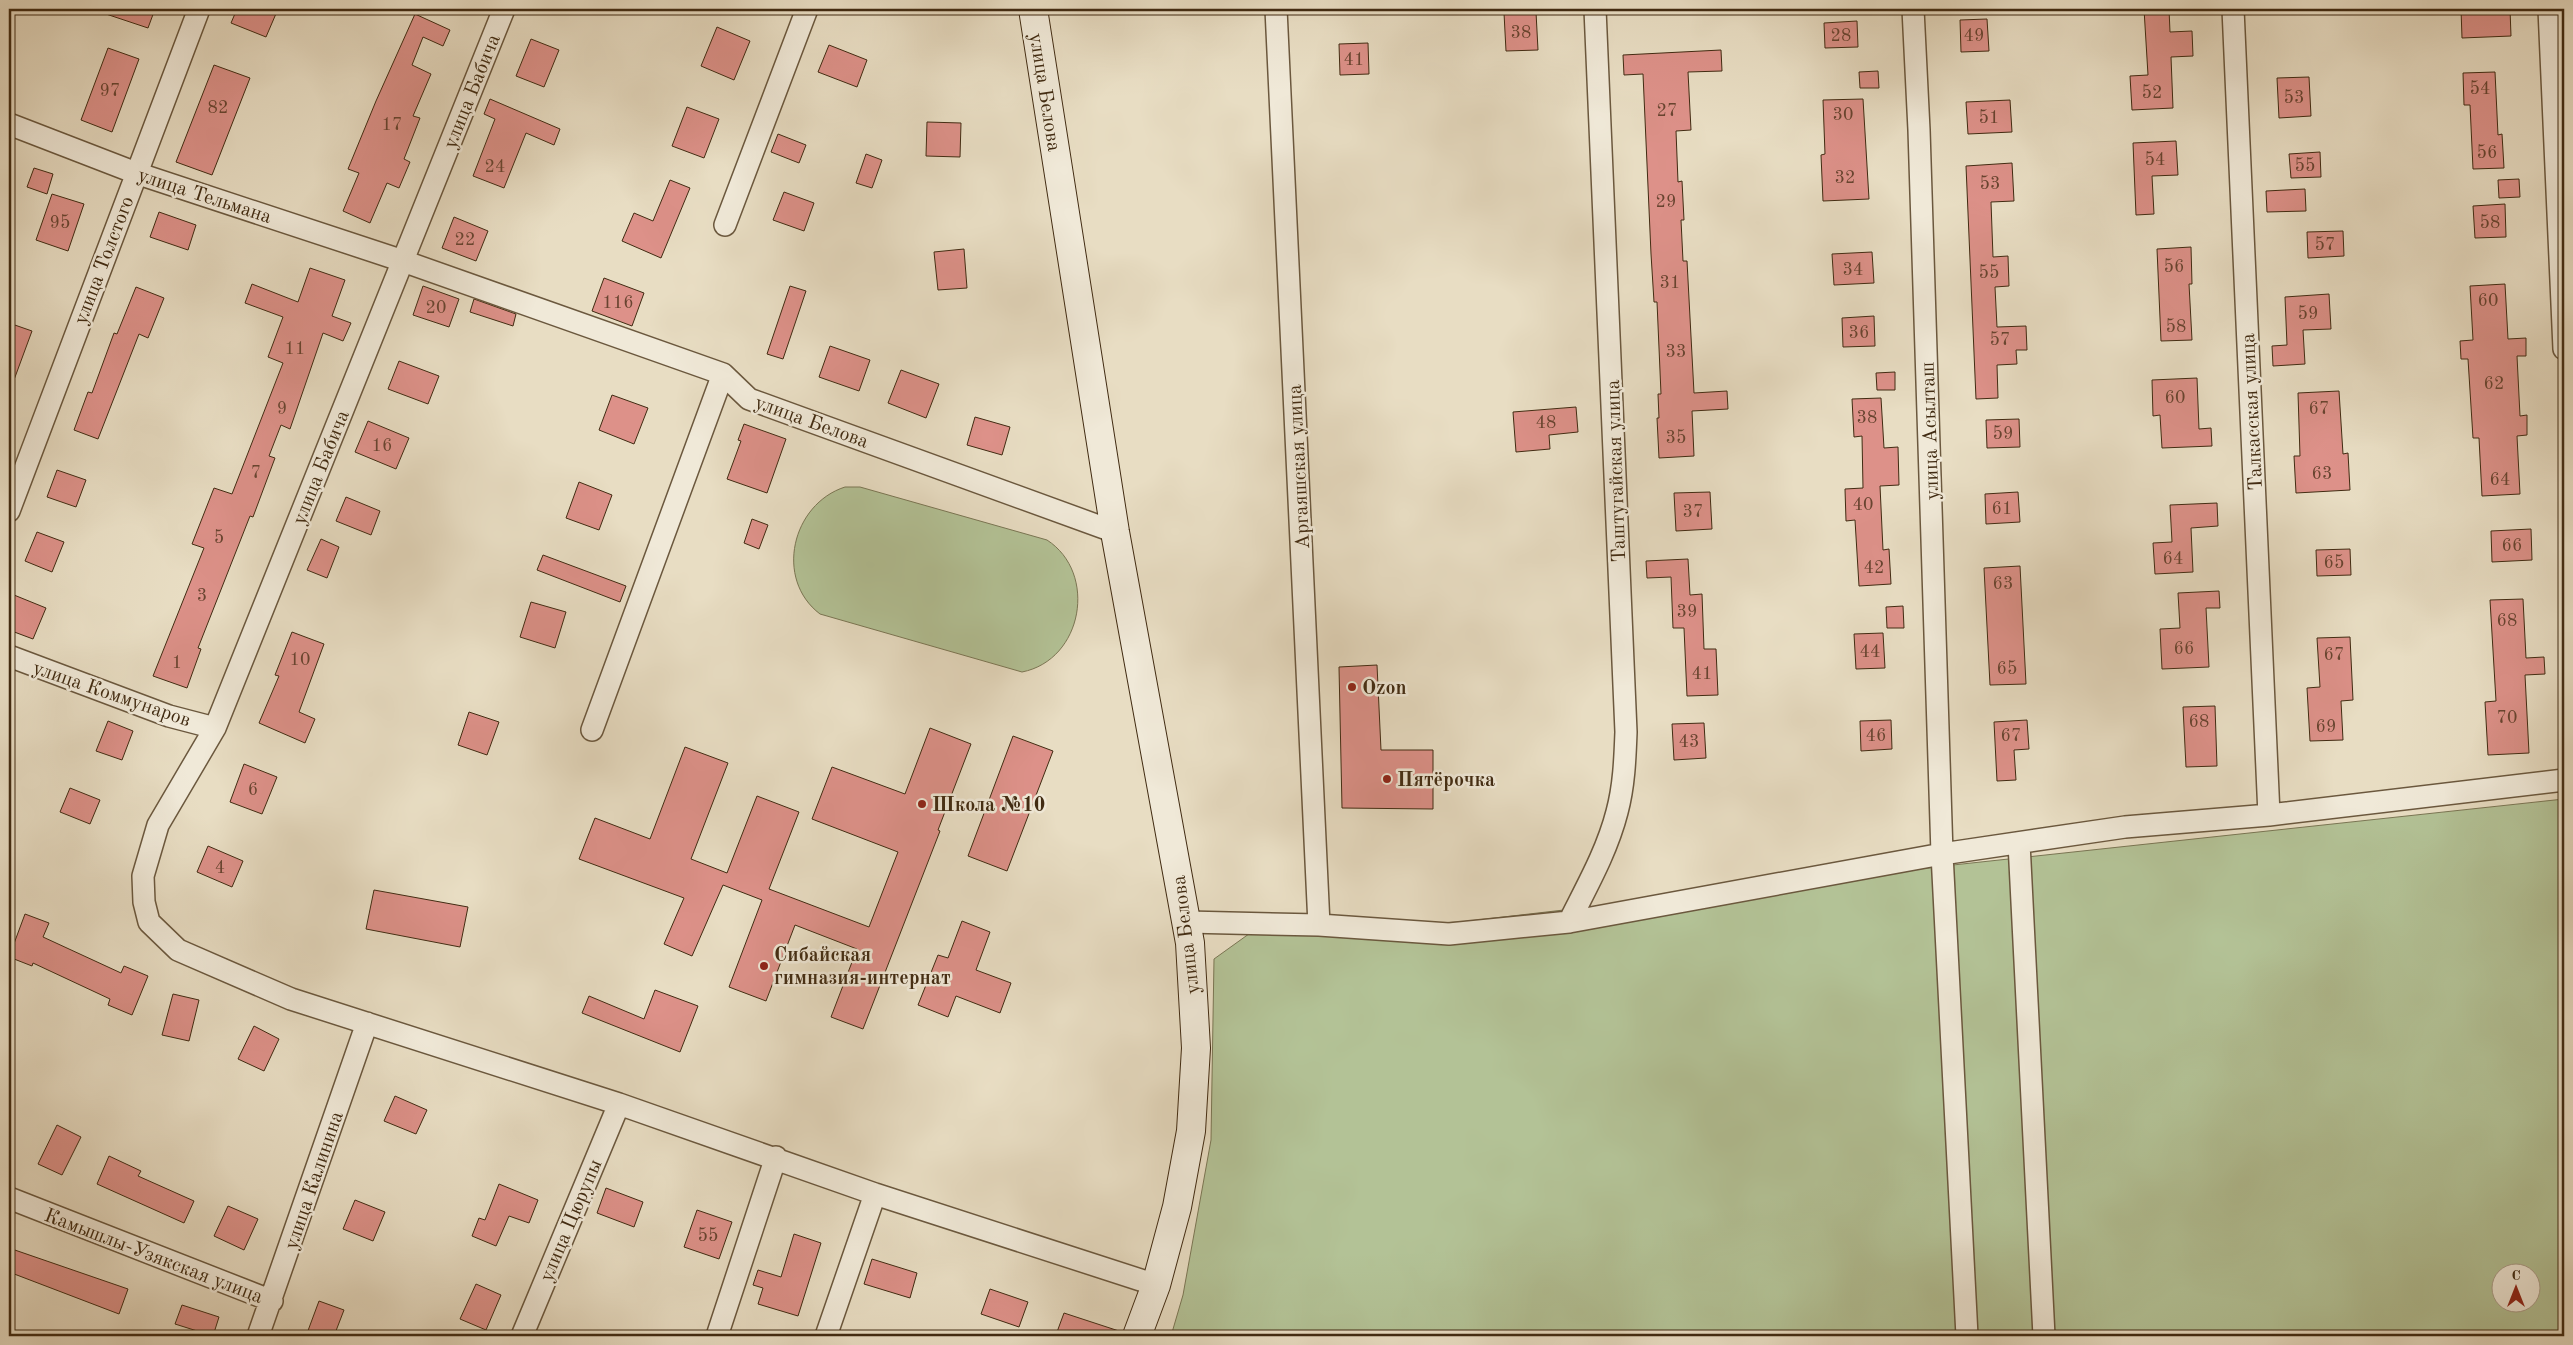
<svg xmlns="http://www.w3.org/2000/svg" width="2573" height="1345" font-family="'Old Standard TT',serif">
<style>
.green{fill:#b3c296;stroke:#7a7654;fill-rule:evenodd}
.building{fill:#dd9189;stroke:#412b12}
.lines{fill:none;stroke-linecap:round;stroke-linejoin:round}
.street-casing{stroke:#6b583e;stroke-width:24}
.secondary-casing{stroke:#412b12;stroke-width:30}
.street{stroke:#f0e9d8;stroke-width:21}
.secondary{stroke:#f0e9d8;stroke-width:28}
.poi-dot{fill:#8f2418;stroke:#f0e9d8;stroke-width:2}
.labels{text-anchor:middle;stroke-width:5;stroke-linejoin:round;paint-order:stroke}
.number-label{font-size:18px;fill:#684430}
.street-label{font-size:20px;fill:#412b12;stroke:#f0e9d8}
.poi-label{font-size:20px;font-weight:bold;fill:#412b12;stroke:#f0e9d8;text-anchor:start}
</style>
<rect width="100%" height="100%" fill="#e8ddc3"/>
<filter id="stains"><feTurbulence type="fractalNoise" baseFrequency=".004" numOctaves="4"/><feColorMatrix values="0 0 0 0 .2 0 0 0 0 .09 0 0 0 0 .02 0 0 0 .5 -.17"/></filter>
<radialGradient id="worn" r=".72"><stop offset=".6" stop-color="#630" stop-opacity="0"/><stop offset="1" stop-color="#630" stop-opacity=".3"/></radialGradient>
<path class="green" d="M845,487H860L1047,540C1098,573 1083,660 1022,672L820,614C774,579 792,504 845,487Z
M2564,799V1336H1171L1183,1295L1211,1140L1214,959L1253,931L1460,922L1953,865ZM2500,1272H2530V1302H2500Z"/>
<path class="building" d="M101,9H155L148,28L100,12Z
M237,9H278L266,37L231,23Z
M2144,9H2169L2170,32L2192,31L2193,56L2171,57L2173,108L2132,110L2130,76L2148,75Z
M2461,9H2510L2511,36L2462,38Z
M1536,12L1538,50L1506,51L1504,13Z
M415,14L450,30L443,46L423,37L412,65L431,74L413,116L420,118L404,159L410,162L399,188L387,183L370,223L343,211L359,173L348,169L376,101Z
M1987,19L1989,51L1961,52L1960,20Z
M1857,21L1858,47L1825,48L1824,23Z
M717,27L750,41L734,80L701,66Z
M531,39L559,50L544,87L516,76Z
M1368,43L1369,74L1340,75L1339,44Z
M829,45L867,60L857,87L818,72Z
M108,48L139,59L112,132L81,120Z
M1721,50L1722,71L1688,72L1691,130L1676,131L1678,182L1682,181L1684,220H1681L1683,261H1687L1694,393L1727,391L1728,409L1692,411L1694,456L1659,458L1657,418H1659L1658,394H1661L1657,302H1654L1651,254L1643,74L1624,75L1623,55Z
M214,65L250,78L212,175L176,162Z
M1878,71L1879,88H1860L1859,72Z
M2495,72L2498,135L2502,134L2504,168L2473,169L2470,105H2464L2463,73Z
M2309,77L2311,116L2279,118L2277,78Z
M490,99L560,129L554,145L526,133L504,188L473,176L495,119L484,114Z
M1863,99L1869,199L1823,201L1821,155L1825,154L1823,100Z
M2010,100L2012,132L1968,134L1966,102Z
M687,107L719,119L704,158L672,146Z
M927,122L961,123L960,157L926,156Z
M778,134L806,145L799,163L771,152Z
M2176,141L2178,175L2152,176L2154,214L2136,215L2133,143Z
M2320,152L2321,177L2291,178L2289,154Z
M866,154L882,160L872,188L856,183Z
M2012,163L2014,201L1991,202L1993,257L2008,256L2009,286L1995,287L1997,327L2026,326L2027,350H2016L2017,364L1997,365L1998,398L1976,399L1966,166Z
M34,168L53,174L47,194L27,187Z
M2519,179L2520,197L2499,198L2498,180Z
M670,180L690,188L661,258L622,241L634,213L653,221Z
M2305,189L2306,211L2267,212L2266,191Z
M784,192L814,203L804,231L773,220Z
M52,194L84,204L68,251L36,240Z
M2505,204L2506,237L2475,238L2473,206Z
M159,212L196,225L188,250L150,237Z
M454,217L488,231L476,261L442,248Z
M2343,231L2344,256L2308,258L2307,232Z
M2191,247L2192,284H2189L2192,340L2161,341L2157,249Z
M964,249L967,288L938,290L934,252Z
M1872,252L1874,283L1834,285L1832,254Z
M310,268L345,280L332,316L351,323L343,341L323,333L290,429L281,425L269,456L275,458L253,517L250,516L198,648L201,649L187,688L153,676L204,548L192,544L214,488L232,494L283,363L268,357L283,317L245,303L252,284L298,302Z
M604,278L644,293L632,326L592,311Z
M2505,284L2508,339L2526,338V356H2517L2520,416L2527,415V435L2517,436L2520,494L2482,496L2479,438H2473L2468,359H2461L2460,341L2473,340L2470,286Z
M423,286L459,299L449,327L413,315Z
M790,286L806,291L783,359L767,354Z
M136,287L164,298L148,338L139,334L98,439L74,430L88,392L92,393L114,333L117,334Z
M2329,294L2331,329L2303,330L2305,364L2273,366L2272,346L2287,345L2285,297Z
M474,299L516,314L513,326L470,312Z
M1874,316L1875,346L1843,347L1842,318Z
M9,323L32,331L11,388H9Z
M830,346L870,360L859,391L819,377Z
M399,361L439,376L428,404L388,389Z
M901,370L939,384L926,418L888,403Z
M1895,372V390H1877L1876,373Z
M2197,378L2199,429L2211,428L2212,446L2162,448L2160,415L2153,416L2152,380Z
M2339,391L2343,454L2348,453L2350,490L2296,493L2294,456H2300L2298,393Z
M612,395L648,408L634,444L599,430Z
M1881,398L1884,448L1898,447L1899,485L1880,486L1883,550L1889,549L1891,584L1859,586L1855,520L1846,521L1845,489L1863,488L1862,436L1854,437L1852,399Z
M1576,407L1578,432L1549,435L1550,449L1516,452L1513,412Z
M975,417L1010,427L1002,455L967,445Z
M2019,419L2020,447L1987,448L1986,420Z
M368,421L409,438L396,469L355,452Z
M744,424L786,439L767,493L727,479L741,441L738,440Z
M57,470L86,480L76,507L47,497Z
M579,482L612,495L599,530L566,518Z
M1710,492L1712,529L1676,531L1674,493Z
M2018,492L2020,522L1986,524L1985,494Z
M346,497L380,511L371,535L336,521Z
M2217,503L2218,526L2191,528L2193,572L2155,574L2153,543L2172,542L2170,505Z
M752,519L768,525L759,549L744,543Z
M2531,529L2532,560L2492,562L2491,531Z
M37,532L64,542L52,572L25,561Z
M321,539L339,547L327,578L307,570Z
M2350,549L2351,575L2317,576L2316,550Z
M543,555L626,586L620,602L537,570Z
M1688,559L1690,595L1702,594L1704,649H1716L1718,695L1687,696L1684,628H1673L1671,577L1647,578L1646,561Z
M2020,566L2026,684L1990,685L1984,568Z
M2219,591L2220,608H2206L2209,667L2162,669L2160,629L2180,628L2178,593Z
M14,595L46,608L33,639L9,630V607Z
M2523,599L2526,658L2544,657L2545,674L2525,675L2529,753L2488,755L2485,702L2496,701L2490,600Z
M531,602L566,612L555,648L520,637Z
M1903,606L1904,628H1887L1886,607Z
M292,632L324,644L299,712L315,719L305,743L259,723L279,676L275,675Z
M1883,633L1885,668L1856,669L1854,634Z
M2350,637L2353,700L2341,701L2343,740L2310,741L2307,688L2320,687L2317,638Z
M1377,665L1381,750H1433V809L1342,808L1339,667Z
M2215,706L2217,766L2186,767L2183,707Z
M469,712L499,722L487,755L458,745Z
M1891,720L1892,749L1861,751L1860,721Z
M2027,720L2029,749L2014,750L2016,780L1997,781L1994,722Z
M108,721L133,731L122,760L96,751Z
M1704,723L1706,758L1674,760L1672,724Z
M930,728L971,744L938,830L940,831L863,1029L831,1017L857,949L795,925L766,1001L729,987L762,900L723,885L692,956L664,944L684,898L579,859L595,818L650,839L685,747L728,763L691,859L727,873L757,796L799,812L769,889L869,927L898,852L812,819L832,767L905,794Z
M1013,736L1053,751L1007,871L968,856Z
M244,764L277,777L262,814L230,802Z
M70,788L100,800L90,824L60,812Z
M208,846L243,861L232,887L197,872Z
M374,890L468,907L460,947L366,929Z
M25,914L49,923L43,937L121,973L124,966L148,976L132,1015L108,1005L110,999L33,963L32,966L9,957Z
M962,921L990,932L976,970L1011,983L1000,1013L956,996L948,1017L918,1005L938,955L948,958Z
M655,990L698,1006L680,1052L582,1013L589,996L644,1019Z
M173,994L199,1000L189,1041L162,1035Z
M254,1026L279,1039L264,1071L238,1059Z
M395,1096L427,1110L416,1134L384,1121Z
M57,1125L81,1137L62,1175L38,1164Z
M109,1156L141,1171L138,1176L194,1201L184,1223L97,1184Z
M499,1184L538,1200L529,1223L509,1216L496,1246L472,1236L479,1218L485,1220Z
M606,1188L643,1202L634,1227L597,1213Z
M355,1200L385,1212L373,1241L343,1229Z
M228,1206L258,1219L244,1250L214,1236Z
M697,1210L732,1222L719,1259L684,1247Z
M794,1234L821,1243L798,1316L758,1304L763,1288L753,1285L758,1270L781,1277Z
M9,1248L128,1289L119,1314L9,1272Z
M872,1259L917,1273L910,1298L864,1284Z
M476,1284L501,1295L486,1330L460,1319Z
M990,1289L1028,1302L1019,1327L981,1314Z
M319,1301L344,1310L334,1336H306Z
M182,1305L219,1317L213,1336L175,1324Z
M1064,1313L1122,1332V1336H1069L1057,1332Z"/>
<g class="lines">
<defs>
<path id="street" d="M504,9L215,728L158,825L143,876L144,902L149,922L178,950L291,999L619,1104L875,1194L1156,1285
M1276,9L1319,925
M1913,9L1919,130L1942,854L1967,1336
M2233,9L2269,815
M2549,9L2564,349
M9,124L136,173L403,261L723,374L749,399L1115,532
M725,225L807,9
M9,511L199,9
M9,656L169,716L215,728
M592,730L723,374
M2019,843L2044,1336
M1187,922L1319,925L1449,934L1569,922L1942,854L2125,827L2269,815L2564,780
M1569,922C1587,886 1607,851 1617,812C1624,786 1625,759 1626,732L1595,9
M9,1198L272,1301
M258,1336L367,1023
M522,1336L619,1104
M717,1336L776,1157
M826,1336L875,1194"/>
<path id="secondary" d="M1033,9L1115,532L1190,943L1196,1048L1191,1131L1177,1207L1156,1285L1137,1336"/>
</defs>
<use href="#street" class="street-casing"/>
<use href="#secondary" class="secondary-casing"/>
<use href="#street" class="street"/>
<use href="#secondary" class="secondary"/>
</g>
<g class="poi-dot">
<circle cx="1352" cy="687" r="5"/>
<circle cx="1387" cy="779" r="5"/>
<circle cx="922" cy="804" r="5"/>
<circle cx="764" cy="966" r="5"/>
</g>
<g class="labels">
<g class="number-label">
<text x="1521" y="38">38</text>
<text x="1841" y="41">28</text>
<text x="1974" y="41">49</text>
<text x="1354" y="65">41</text>
<text x="2480" y="94">54</text>
<text x="110" y="96">97</text>
<text x="2152" y="98">52</text>
<text x="2294" y="103">53</text>
<text x="218" y="113">82</text>
<text x="1667" y="116">27</text>
<text x="1843" y="120">30</text>
<text x="1989" y="123">51</text>
<text x="392" y="130">17</text>
<text x="2487" y="158">56</text>
<text x="2155" y="165">54</text>
<text x="2305" y="171">55</text>
<text x="495" y="172">24</text>
<text x="1845" y="183">32</text>
<text x="1990" y="189">53</text>
<text x="1666" y="207">29</text>
<text x="60" y="228">95</text>
<text x="2490" y="228">58</text>
<text x="465" y="245">22</text>
<text x="2325" y="250">57</text>
<text x="2174" y="272">56</text>
<text x="1853" y="275">34</text>
<text x="1989" y="278">55</text>
<text x="1670" y="288">31</text>
<text x="2488" y="306">60</text>
<text x="618" y="308">116</text>
<text x="436" y="313">20</text>
<text x="2308" y="319">59</text>
<text x="2176" y="332">58</text>
<text x="1859" y="338">36</text>
<text x="2000" y="345">57</text>
<text x="295" y="354">11</text>
<text x="1676" y="357">33</text>
<text x="2494" y="389">62</text>
<text x="2175" y="403">60</text>
<text x="282" y="414">9</text>
<text x="2319" y="414">67</text>
<text x="1867" y="423">38</text>
<text x="1546" y="428">48</text>
<text x="2003" y="439">59</text>
<text x="1676" y="443">35</text>
<text x="382" y="451">16</text>
<text x="256" y="478">7</text>
<text x="2322" y="479">63</text>
<text x="2500" y="485">64</text>
<text x="1863" y="510">40</text>
<text x="2002" y="514">61</text>
<text x="1693" y="517">37</text>
<text x="219" y="543">5</text>
<text x="2512" y="551">66</text>
<text x="2173" y="564">64</text>
<text x="2334" y="568">65</text>
<text x="1874" y="573">42</text>
<text x="2003" y="589">63</text>
<text x="202" y="601">3</text>
<text x="1687" y="617">39</text>
<text x="2507" y="626">68</text>
<text x="2184" y="654">66</text>
<text x="1870" y="657">44</text>
<text x="2334" y="660">67</text>
<text x="300" y="665">10</text>
<text x="177" y="668">1</text>
<text x="2007" y="674">65</text>
<text x="1702" y="679">41</text>
<text x="2507" y="723">70</text>
<text x="2199" y="727">68</text>
<text x="2326" y="732">69</text>
<text x="1876" y="741">46</text>
<text x="2011" y="741">67</text>
<text x="1689" y="747">43</text>
<text x="253" y="795">6</text>
<text x="220" y="873">4</text>
<text x="708" y="1241">55</text>
</g>
<g class="street-label">
<text transform="translate(471 91) rotate(-68)" y="7">улица Бабича</text>
<text transform="translate(1046 92) rotate(81)" y="7">улица Белова</text>
<text transform="translate(205 195) rotate(18)" y="7">улица Тельмана</text>
<text transform="translate(103 260) rotate(-69)" y="7">улица Толстого</text>
<text transform="translate(2251 412) rotate(-93)" y="7">Талкасская улица</text>
<text transform="translate(812 421) rotate(20)" y="7">улица Белова</text>
<text transform="translate(1929 431) rotate(-92)" y="7">улица Асылташ</text>
<text transform="translate(320 467) rotate(-68)" y="7">улица Бабича</text>
<text transform="translate(1298 467) rotate(-93)" y="7">Аргаяшская улица</text>
<text transform="translate(1615 471) rotate(-92)" y="7">Таштугайская улица</text>
<text transform="translate(112 693) rotate(19)" y="7">улица Коммунаров</text>
<text transform="translate(1185 935) rotate(-97)" y="7">улица Белова</text>
<text transform="translate(313 1180) rotate(-71)" y="7">улица Калинина</text>
<text transform="translate(570 1220) rotate(-67)" y="7">улица Цюрупы</text>
<text transform="translate(154 1255) rotate(21)" y="7">Камышлы-Узякская улица</text>
</g>
<g class="poi-label">
<text x="1362" y="694">Ozon</text>
<text x="1397" y="786">Пятёрочка</text>
<text x="932" y="811">Школа №10</text>
<text x="774" y="961">Сибайская<tspan x="774" dy="23">гимназия-интернат</tspan></text>
</g>
</g>
<rect width="2573" height="1345" fill="none" stroke="#e8ddc3" stroke-width="30"/>
<rect x="10" y="10" width="2553" height="1325" fill="none" stroke="#412b12" stroke-width="2.5"/>
<rect x="15" y="15" width="2543" height="1315" fill="none" stroke="#412b12"/>
<g transform="translate(2516 1288)"><circle r="24" fill="#f0e9d8" stroke="#aa9d89"/>
<path d="M0-4L9 19L0 12L-9 19Z" fill="#8f2418"/>
<text y="-8" font-size="14" font-weight="bold" text-anchor="middle" fill="#412b12">С</text>
</g>
<rect width="100%" height="100%" filter="url(#stains)"/>
<rect width="100%" height="100%" fill="url(#worn)"/>
</svg>
